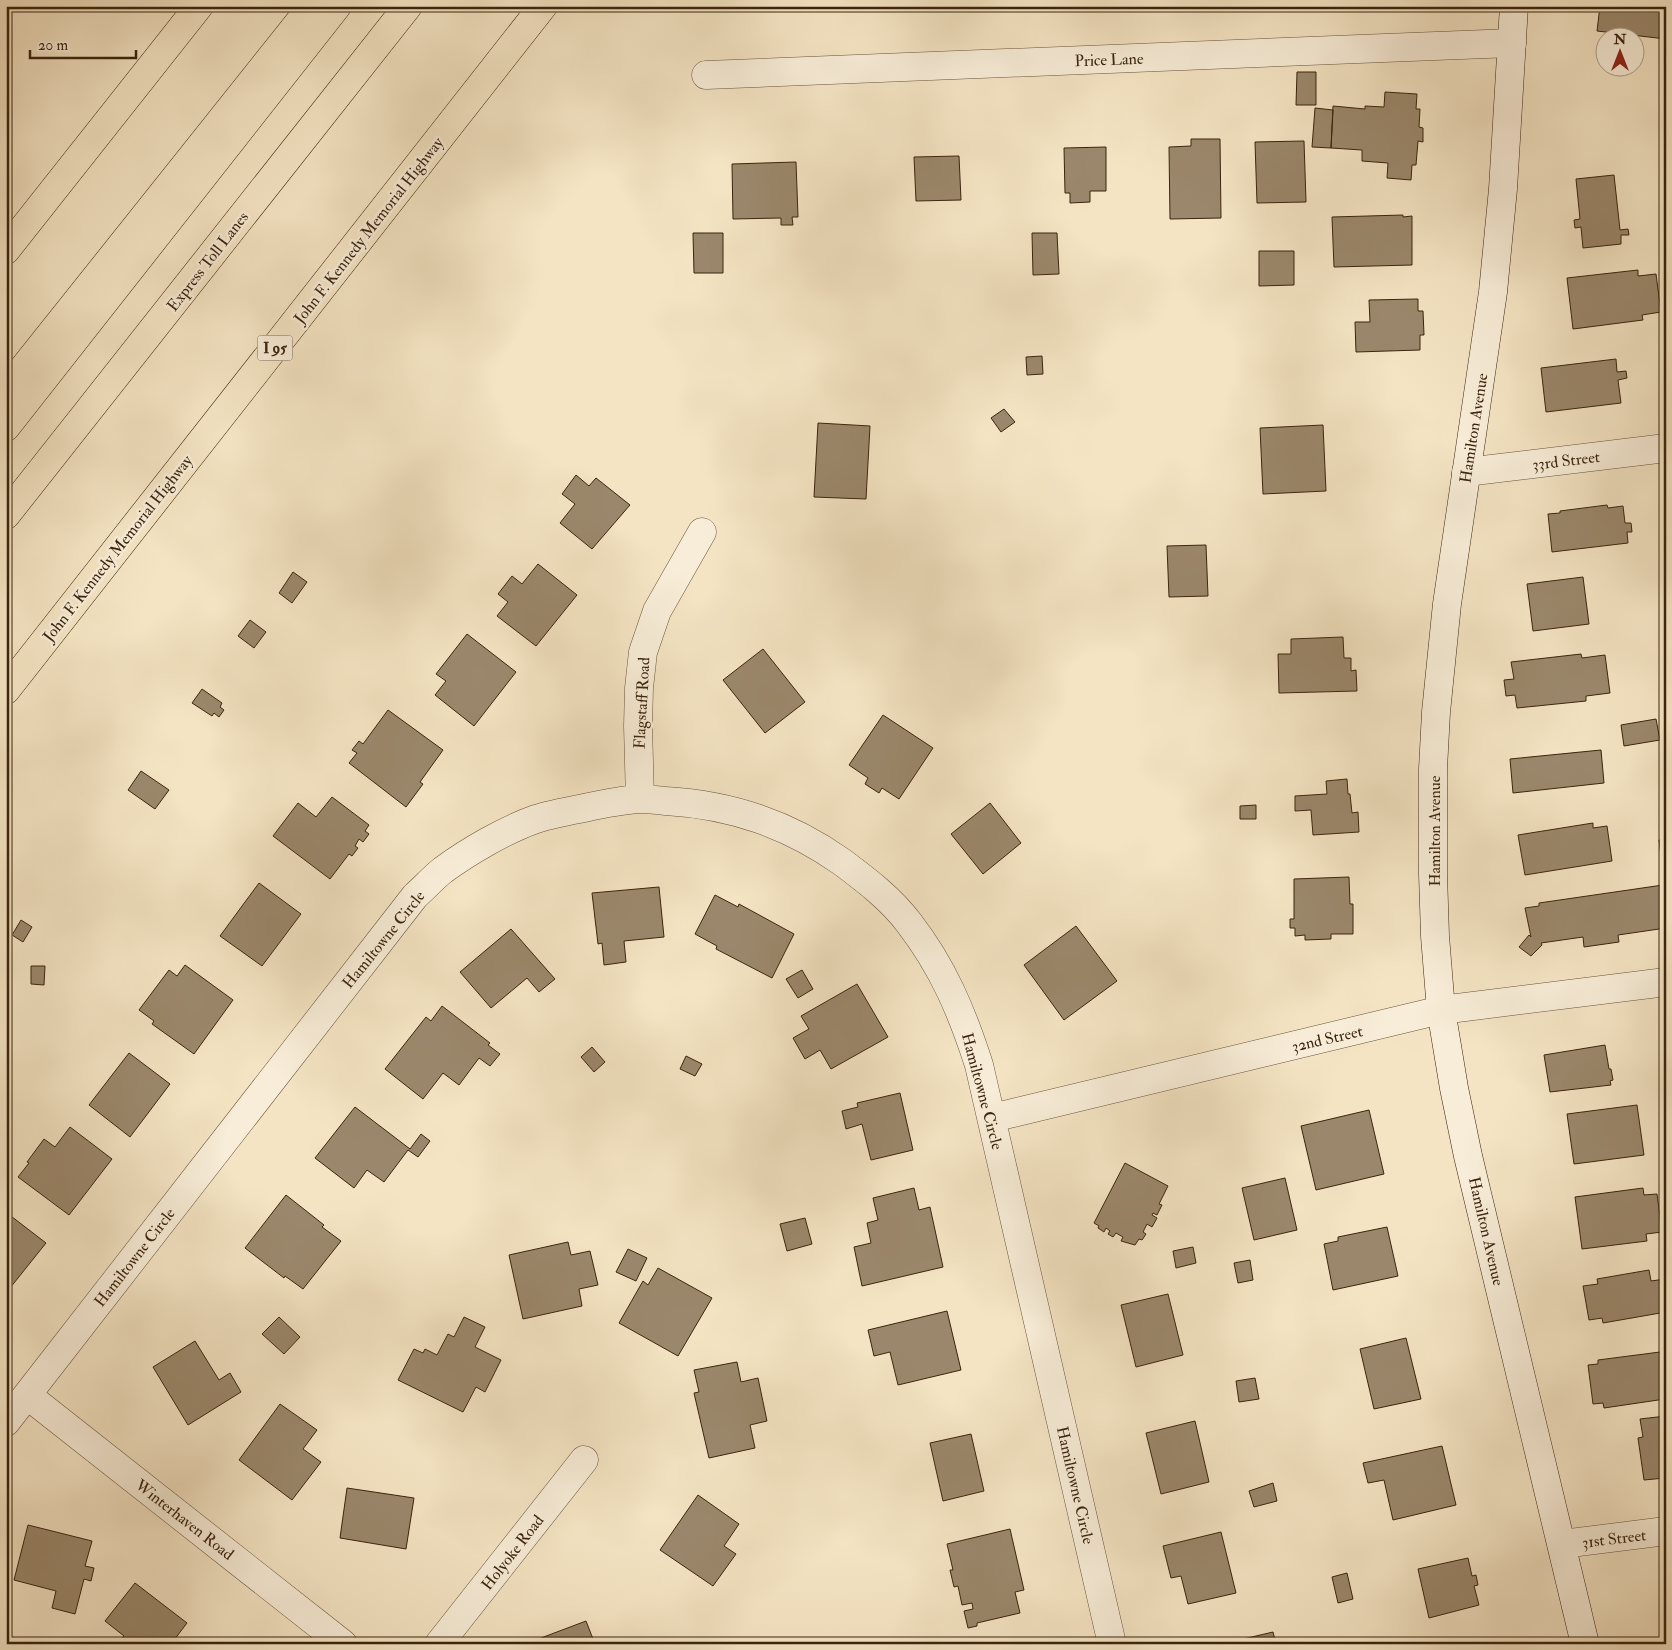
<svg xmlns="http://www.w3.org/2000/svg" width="1672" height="1650" font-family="'IM FELL Double Pica',serif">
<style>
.building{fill:#9b886c;stroke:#3b240e}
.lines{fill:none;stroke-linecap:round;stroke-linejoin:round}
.street-casing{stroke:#69543b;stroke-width:29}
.secondary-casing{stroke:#3b240e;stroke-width:29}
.highway-casing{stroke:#3b240e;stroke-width:29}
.street{stroke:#f8edd8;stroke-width:28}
.secondary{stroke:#f8edd8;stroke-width:28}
.highway{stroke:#f4e4c3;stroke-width:28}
.labels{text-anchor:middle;stroke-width:5;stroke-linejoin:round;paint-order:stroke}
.shield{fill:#f8edd8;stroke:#74604b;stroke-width:1}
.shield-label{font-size:15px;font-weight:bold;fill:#3b240e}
.street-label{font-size:16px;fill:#3b240e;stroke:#f8edd8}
</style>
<rect width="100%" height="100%" fill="#f4e4c3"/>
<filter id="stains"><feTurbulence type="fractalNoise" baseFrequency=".004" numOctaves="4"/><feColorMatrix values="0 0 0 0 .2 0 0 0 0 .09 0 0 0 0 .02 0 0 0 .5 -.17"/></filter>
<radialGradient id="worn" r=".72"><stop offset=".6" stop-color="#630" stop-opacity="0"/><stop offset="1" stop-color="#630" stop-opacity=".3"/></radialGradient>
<path class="building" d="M1600,6H1666V39L1597,31Z
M1297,72H1316V105H1296Z
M1385,92L1417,94L1416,109H1420L1419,127L1423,128V142L1418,141L1416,165H1412L1411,180L1387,178L1388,163L1362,161V150L1331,148L1333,106L1365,109V106L1384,107Z
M1315,108L1333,110L1331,148L1312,147Z
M1191,139H1220L1221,218L1170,219L1169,147L1191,146Z
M1304,141L1306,202L1257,203L1255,142Z
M1106,147V191H1090V202L1070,203V193H1065L1064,148Z
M959,156L961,200L916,201L914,157Z
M796,162L798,217H792L793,225H781V218L733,219L732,164Z
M1614,175L1620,230L1628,229L1629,235H1621V244L1583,248L1581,227L1575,228L1574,220L1580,219L1576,179Z
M1403,215V217L1412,216V265L1334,267L1332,217Z
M693,233H723V273H694Z
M1032,233H1057L1059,274L1033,275Z
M1259,251H1294V285L1259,286Z
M1638,270V276L1656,274L1661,312L1642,315L1643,320L1573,329L1567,278Z
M1418,299V311H1423L1424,335H1420V350L1356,352L1355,322H1370L1369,300Z
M1042,356L1043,374L1027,375L1026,357Z
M1616,359L1617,372L1626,371L1627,378L1618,380L1621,403L1546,412L1541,368Z
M1004,409L1015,422L1001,432L991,418Z
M818,423L870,426L866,499L814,497Z
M1323,425L1326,491L1263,494L1260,428Z
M576,475L589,486L596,478L630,505L592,549L560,523L575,504L562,494Z
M1607,505L1608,508L1623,506L1625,523H1631L1632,532H1627L1628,543L1552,552L1548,514L1560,513V511Z
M1206,545L1208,596L1169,597L1167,546Z
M538,564L577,595L536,646L497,616L508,602L498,594L512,576L522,584Z
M293,572L307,582L292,603L279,593Z
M1583,577L1589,624L1533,631L1527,584Z
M250,620L266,632L254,648L238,636Z
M467,634L516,672L474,726L435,695L446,681L436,674Z
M1343,637L1344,658H1351V671L1356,670L1357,691L1279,693L1278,654H1291V639Z
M763,649L805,702L765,733L723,680Z
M1581,654L1582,658L1605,655L1610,693L1586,696V701L1517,708L1515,695L1506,696L1504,680L1514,679L1511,662Z
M202,689L222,703L220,707L224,710L219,717L214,713L212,716L192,703Z
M388,710L443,750L420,782L423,784L406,807L349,763L357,753L352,750L359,741L363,744Z
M883,715L933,748L899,799L882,788L879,793L865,784L868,778L849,765Z
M1656,719L1660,740L1624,746L1621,725Z
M1601,750L1604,783L1513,793L1510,759Z
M141,771L169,790L155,809L128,790Z
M1347,779L1348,794H1350L1352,813L1358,812L1359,832L1313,835L1311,810L1295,811V796L1327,794L1326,781Z
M332,797L369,825L365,831L369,834L363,842L359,839L355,846L358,848L352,856L349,854L330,879L273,836L298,803L316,817Z
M990,803L1021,843L983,874L951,834Z
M1256,805V819H1240V806Z
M1593,823V828L1607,826L1612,861L1525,875L1518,835Z
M1666,839V874H1663L1659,840Z
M1349,877L1350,904H1353V934H1331V939L1305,940V935L1295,936V928H1290V919H1294V879Z
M259,883L301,914L262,966L220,936Z
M1663,885L1664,888H1666V928L1618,935L1619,942L1584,947L1583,937L1541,943L1542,945L1531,956L1519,947L1529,935L1531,937L1525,908L1539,906V903Z
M659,887L664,937L624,941L626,962L604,965L602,943L598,944L592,893Z
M715,895L738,907L739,904L794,934L772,978L716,949L717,946L695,934Z
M21,920L32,927L23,942L12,935Z
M1076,926L1117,981L1064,1020L1024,965Z
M511,929L555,979L539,992L527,978L491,1008L460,972Z
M185,965L233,1000L194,1054L152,1024L154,1021L139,1010L169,970L177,976Z
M31,966H45L44,985L31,984Z
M802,970L813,989L798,998L786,979Z
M857,984L888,1037L831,1069L820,1050L805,1059L793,1038L809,1029L801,1016Z
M442,1006L490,1043L488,1045L500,1054L490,1066L479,1058L459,1085L443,1073L423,1099L385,1069L426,1017L431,1021Z
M1605,1045L1609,1069H1611L1613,1080L1610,1081L1611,1085L1550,1092L1544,1055Z
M592,1047L605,1062L594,1072L581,1057Z
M129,1053L170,1084L130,1137L89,1105Z
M686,1056L702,1064L695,1076L680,1069Z
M900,1093L913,1150L871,1160L862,1124L846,1129L842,1111L858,1107L857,1103Z
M1637,1105L1644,1155L1574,1164L1567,1114Z
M355,1107L410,1149L421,1134L430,1141L418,1157L408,1150L384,1182L367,1170L354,1188L315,1158Z
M1369,1110L1384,1174L1316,1190L1301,1126Z
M70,1127L112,1159L69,1215L18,1177L29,1163L27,1162L44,1139L55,1147Z
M1125,1163L1168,1186L1159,1204L1162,1205L1157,1215L1153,1213L1152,1215L1157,1218L1152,1227L1147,1224L1143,1232L1146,1234L1142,1240L1139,1239L1135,1245L1121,1241L1123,1237L1116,1233L1113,1237L1108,1234L1110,1231L1106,1228L1104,1232L1098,1228L1099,1226L1094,1223Z
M1285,1178L1297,1230L1254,1240L1242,1188Z
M914,1188L919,1210L930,1207L943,1267L862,1286L854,1247L871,1243L867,1223L878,1220L873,1198Z
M1643,1188L1644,1195L1657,1194L1662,1232L1646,1234L1647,1241L1582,1249L1575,1197Z
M286,1195L324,1225L322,1227L341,1241L303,1289L285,1276L284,1278L245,1248Z
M7,1213L46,1243L6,1293V1215Z
M805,1218L812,1244L787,1251L780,1224Z
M1387,1227L1398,1276L1333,1290L1324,1244L1338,1241V1237Z
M568,1242L571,1255L590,1251L598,1285L579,1289L582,1306L523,1319L509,1255Z
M1193,1247L1196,1263L1176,1268L1173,1251Z
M628,1249L647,1258L636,1281L616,1272Z
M1250,1260L1253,1280L1238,1283L1234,1263Z
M658,1268L712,1298L678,1356L619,1323L643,1281L648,1285Z
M1649,1270L1651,1281L1665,1279L1666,1312L1603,1323L1602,1318L1589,1320L1583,1286L1598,1284L1597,1279Z
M1168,1294L1183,1355L1136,1367L1121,1305Z
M947,1311L961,1370L898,1385L890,1352L874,1356L868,1330Z
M279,1317L300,1337L284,1354L262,1334Z
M464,1317L485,1327L475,1347L501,1360L485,1392L476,1387L463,1412L398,1380L414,1349L423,1353L425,1349L437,1355L448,1334L454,1337Z
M1406,1338L1421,1399L1374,1409L1360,1349Z
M195,1341L219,1380L230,1373L241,1392L188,1425L153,1367Z
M1660,1352L1661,1354L1666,1353L1665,1399L1604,1408L1603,1403L1593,1404L1588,1365L1598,1364V1360Z
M737,1362L741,1382L758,1378L767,1421L750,1425L755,1448L709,1458L694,1393L699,1392L694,1370Z
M1255,1378L1259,1399L1239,1402L1236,1381Z
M280,1404L317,1430L303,1449L321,1462L292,1500L239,1460Z
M1666,1416L1665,1478L1644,1480L1638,1438L1643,1437L1640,1419Z
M1195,1421L1209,1482L1161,1494L1146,1433Z
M971,1434L984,1491L943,1501L930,1443Z
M1442,1446L1456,1505L1393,1520L1384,1480L1368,1483L1363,1463Z
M1273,1483L1277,1501L1254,1507L1249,1491Z
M347,1488L414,1498L406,1549L340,1538Z
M698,1495L739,1524L724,1546L736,1554L713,1586L660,1550Z
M28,1525L92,1541L85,1566L94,1568L91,1581L84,1579L75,1614L52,1608L56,1591L14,1580Z
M1010,1529L1024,1590L1015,1592L1020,1613L977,1623V1626L968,1628L964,1611L973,1609L972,1603L962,1605L958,1586L954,1587L950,1570H953L947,1544Z
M1221,1532L1236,1593L1188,1604L1181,1576L1171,1578L1163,1546Z
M1468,1558L1472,1576L1476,1575L1478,1585L1474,1586L1479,1605L1429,1618L1418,1569Z
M1347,1573L1353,1599L1338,1603L1332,1577Z
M135,1583L187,1623L171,1644H118L124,1636L105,1621Z
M586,1621L595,1644H543L541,1638Z
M1273,1632L1276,1644H1222Z"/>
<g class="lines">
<defs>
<path id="street" d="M706,75L1512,43
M1466,472L1666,448
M640,799L638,726L639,688L643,652L657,611L702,532
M992,1118L1441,1010L1666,982
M27,1395L343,1644
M6,1422L415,896C424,888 433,878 443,870C469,851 505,830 536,819C551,814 568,811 584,808C602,804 621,800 640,799C648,799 657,800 666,801C732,805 788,824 842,862C866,880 891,899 909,923C943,967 962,1012 979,1065L1112,1644
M1562,1544L1666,1531
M439,1644L584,1460"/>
<path id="secondary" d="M1514,6L1503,189L1493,292L1447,604L1436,712L1433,769V874L1435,936L1441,1010L1454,1088L1468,1156L1585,1644"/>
<path id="highway" d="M6,250L199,6
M6,390L312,6
M6,427L337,6
M6,515L408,6
M6,690L543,6"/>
</defs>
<use href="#street" class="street-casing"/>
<use href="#secondary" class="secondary-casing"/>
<use href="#highway" class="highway-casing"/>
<use href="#street" class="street"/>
<use href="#secondary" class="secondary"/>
<use href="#highway" class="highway"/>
</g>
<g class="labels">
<rect class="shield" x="257.5" y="335.5" width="35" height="25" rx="4"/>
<g class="shield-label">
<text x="275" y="353">I 95</text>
</g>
<g class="street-label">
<text transform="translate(1109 59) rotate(-2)" y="6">Price Lane</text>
<text transform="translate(368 230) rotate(-52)" y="6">John F. Kennedy Memorial Highway</text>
<text transform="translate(207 261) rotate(-52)" y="6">Express Toll Lanes</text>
<text transform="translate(1473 428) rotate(-81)" y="6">Hamilton Avenue</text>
<text transform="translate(1566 460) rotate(-7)" y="6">33rd Street</text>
<text transform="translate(117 548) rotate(-52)" y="6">John F. Kennedy Memorial Highway</text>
<text transform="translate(641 703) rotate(-87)" y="6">Flagstaff Road</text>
<text transform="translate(1434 831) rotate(-90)" y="6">Hamilton Avenue</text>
<text transform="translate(383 939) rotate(-51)" y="6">Hamiltowne Circle</text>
<text transform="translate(1327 1038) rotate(-13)" y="6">32nd Street</text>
<text transform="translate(983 1091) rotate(75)" y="6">Hamiltowne Circle</text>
<text transform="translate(1487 1231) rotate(77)" y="6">Hamilton Avenue</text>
<text transform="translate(134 1257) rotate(-52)" y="6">Hamiltowne Circle</text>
<text transform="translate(1076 1485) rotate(77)" y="6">Hamiltowne Circle</text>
<text transform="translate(185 1519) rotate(38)" y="6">Winterhaven Road</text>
<text transform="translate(1614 1538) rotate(-7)" y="6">31st Street</text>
<text transform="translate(512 1552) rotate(-52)" y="6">Holyoke Road</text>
</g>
</g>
<rect width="1672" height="1650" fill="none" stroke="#f4e4c3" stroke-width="25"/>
<rect x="8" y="8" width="1657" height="1635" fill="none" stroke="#3b240e" stroke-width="2.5"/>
<rect x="12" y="12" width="1647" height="1625" fill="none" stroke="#3b240e"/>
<g transform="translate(1620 52)"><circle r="24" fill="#f8edd8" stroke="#ac9d87"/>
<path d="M0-4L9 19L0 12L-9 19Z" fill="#8f2418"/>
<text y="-8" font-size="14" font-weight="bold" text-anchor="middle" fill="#3b240e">N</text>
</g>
<path d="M30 50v8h106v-8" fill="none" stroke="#3b240e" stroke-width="2.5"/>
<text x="38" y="50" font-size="15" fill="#3b240e" stroke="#f8edd8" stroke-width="4" paint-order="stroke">20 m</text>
<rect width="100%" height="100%" filter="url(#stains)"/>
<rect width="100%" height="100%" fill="url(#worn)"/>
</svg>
